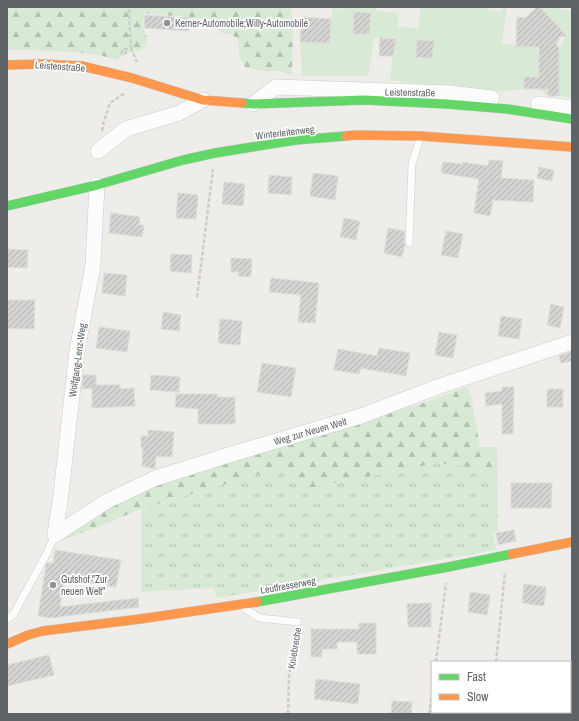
<svg xmlns="http://www.w3.org/2000/svg" width="579" height="721" font-family="'Archivo Narrow',sans-serif">
<style>
.grass{fill:url(#grass-tufts)}
.forest{fill:url(#forest-firs)}
.garden{fill:#d8ead5;fill-rule:evenodd}
.building{fill:url(#building-hatch);stroke:#dedcd8}
.lines{fill:none;stroke-linecap:round;stroke-linejoin:round}
.lane-casing{stroke:#cacccb;stroke-width:8}
.street-casing{stroke:#cacccb;stroke-width:16}
.fast-casing{stroke:#cacbca;stroke-width:10}
.slow-casing{stroke:#cacbca;stroke-width:10}
.path{stroke:#cacecb;stroke-width:2.5;stroke-dasharray:4 2;stroke-linecap:butt}
.lane{stroke:#fcfcfc;stroke-width:7}
.street{stroke:#fcfcfc;stroke-width:15}
.fast{stroke:#63d668;stroke-width:9}
.slow{stroke:#ff974d;stroke-width:9}
.poi-dot{fill:#909394;stroke:#fff;stroke-width:1.5}
.labels{text-anchor:middle;stroke-width:3.5;stroke-linejoin:round;paint-order:stroke}
.poi-label{font-size:10px;fill:#5e6367;stroke:#fff;text-anchor:start}
.street-label{font-size:10px;fill:#5e6367;stroke:#fff}
</style>
<defs>
<pattern id="grass-tufts" width="24" height="20" patternUnits="userSpaceOnUse"><rect width="24" height="20" fill="#d8ead5"/><path d="M3 7l-1-3M5 7V3M7 7l1-3M15 17l-1-3M17 17v-4M19 17l1-3" fill="none" stroke="#b2c1b1"/></pattern>
<pattern id="forest-firs" width="22" height="20" patternUnits="userSpaceOnUse"><rect width="22" height="20" fill="#d8ead5"/><path d="M5 1l3.5 6h-7zM16 11l3.5 6h-7z" fill="#b2c1b1"/></pattern>
<pattern id="building-hatch" width="6" height="6" patternUnits="userSpaceOnUse"><rect width="6" height="6" fill="#d5d4d2"/><path d="M-1 1l2-2M0 6l6-6M5 7l2-2" fill="none" stroke="#b0b0ae"/></pattern>
</defs>
<rect width="100%" height="100%" fill="#eeede9"/>
<path class="grass" d="M437,463L492,469L493,534L496,550L217,598L214,588L141,592V509L284,467L300,490Z"/>
<path class="forest" d="M7,7H290L293,20L292,76L281,71H264L246,68L240,59L238,39L230,33H220L215,20L144,13L143,27L147,38L146,46L141,50L127,53L116,60L100,55L72,52L7,49Z
M467,387L471,396L480,447H497L498,530L493,534L492,470L437,463L300,490L284,467L141,509L98,527L62,540L78,524L135,491L373,416L417,405Z"/>
<path class="garden" d="M347,7H376V11L399,13L397,27L419,28L420,7L457,8L458,7H489V11H502L503,7H507L502,43L516,46L536,47L539,53L559,64V53L565,34L540,7H552L572,11V98L559,96V82L549,81L548,96L538,89V77H524V89L494,92L421,84L390,80L395,39L374,38L368,76H302L300,42L330,43L332,8L346,9ZM417,40L432,58L416,57Z"/>
<path class="building" d="M537,7H540L567,36L559,37V40L556,44L559,47V96H548V89H524V77H539V47L516,46L517,17L525,18Z
M354,12L371,13L369,34H353Z
M145,15L190,18L189,31L144,28Z
M302,17L331,19L330,43L300,42Z
M380,38L396,39L393,56H379Z
M417,40L434,41L432,58L416,57Z
M489,160L503,161L501,178L534,180L533,202L493,200L490,216L474,213L479,179L441,173L443,162L462,164L463,162L488,166Z
M539,167L554,170L552,181L537,178Z
M313,173L338,176L335,200L310,196Z
M269,175L292,177L291,195L268,193Z
M224,182L245,184L243,206L222,204Z
M178,193L198,195L196,219L176,218Z
M111,213L140,217L139,225H144L142,237L109,233Z
M344,218L360,221L356,240L340,237Z
M388,228L404,231L405,245L402,257L384,253Z
M446,231L463,234L458,258L441,255Z
M7,249L28,250L27,268L7,267Z
M171,254L192,255L191,273L170,271Z
M231,258L252,259L251,277L238,276L239,272H231Z
M104,273L127,275L125,296L102,293Z
M271,278L319,283L315,323L298,322L301,295L269,292Z
M8,300H35L34,329L7,328Z
M551,304L564,307L560,328L547,325Z
M163,312L181,315L179,331L161,329Z
M501,316L522,319L519,339L498,336Z
M220,319L242,321L240,345L218,343Z
M99,327L130,331L127,352L96,348Z
M439,332L457,335L453,358L435,355Z
M379,348L410,353L406,376L361,368L359,374L334,370L338,349L377,356Z
M572,351V361L561,363L559,356Z
M262,363L296,368L291,397L257,392Z
M83,375H96V385H120V389L134,388L135,406L92,408V388L82,389Z
M151,375L180,377L179,392L150,390Z
M502,387H514L513,434H502V404L486,406L485,393L502,391Z
M547,389H563V407H547Z
M176,394H217V397H235V424H198V409L175,407Z
M148,430L174,432L172,457L156,456L155,469L142,466L143,451L141,446V436H148Z
M511,483H552L551,508H511Z
M514,530L516,541L498,545L496,533Z
M55,550L121,560L116,587L64,579L60,607L138,598L139,607L50,618L38,616L46,565L47,563H53Z
M524,584L546,587L544,606L522,603Z
M470,592L490,595L487,615L468,612Z
M431,603V627H408L407,604Z
M359,623H376V654H357V642H337V649H322V657H311V629H359Z
M49,655L54,675L7,686V665Z
M316,679L360,684L358,704L314,699Z
M392,701L412,702L411,714H391Z"/>
<g class="lines">
<defs>
<path id="lane" d="M409,243L412,164L420,138
M245,609L260,618L298,622
M7,619L13,615L47,553L55,535"/>
<path id="street" d="M253,104L276,87L449,93L492,98
M538,104L572,108
M98,151L126,129L179,113L203,100
M55,535L107,501L156,478L232,454L361,416L437,387L572,342
M55,535L61,494L77,351L93,265L97,185"/>
<path id="fast" d="M242,103L253,104L364,100L447,104L507,109L572,119
M7,206L97,185L183,160L215,153L296,140L346,136
M257,602L448,567L512,554"/>
<path id="slow" d="M7,65L41,64L82,66L132,78L203,100L242,103
M346,136L356,135L420,136L572,147
M512,554L572,542
M7,644L28,635L43,631L140,619L257,602"/>
</defs>
<use href="#lane" class="lane-casing"/>
<use href="#street" class="street-casing"/>
<use href="#fast" class="fast-casing"/>
<use href="#slow" class="slow-casing"/>
<path class="path" d="M131,48L137,62
M122,54V50L131,48L129,13L130,7
M102,131L104,121L110,103L125,93
M197,297L213,169
M436,662L446,583
M496,662L505,572
M288,714L289,675L296,631
M429,714L432,694
M490,714L491,712"/>
<use href="#lane" class="lane"/>
<use href="#street" class="street"/>
<use href="#fast" class="fast"/>
<use href="#slow" class="slow"/>
</g>
<g class="poi-dot">
<circle cx="167" cy="23" r="4"/>
<circle cx="53" cy="585" r="4"/>
</g>
<g class="labels">
<g class="poi-label">
<text x="175" y="27">Kerner-Automobile;Willy-Automobile</text>
<text x="61" y="583">Gutshof "Zur<tspan x="61" dy="12">neuen Welt"</tspan></text>
</g>
<g class="street-label">
<text transform="translate(60 66) rotate(4)" y="4">Leistenstraße</text>
<text transform="translate(410 92) rotate(1)" y="4">Leistenstraße</text>
<text transform="translate(285 132) rotate(-7)" y="4">Winterleitenweg</text>
<text transform="translate(77 360) rotate(-82)" y="4">Wolfgang-Lenz-Weg</text>
<text transform="translate(310 431) rotate(-16)" y="4">Weg zur Neuen Welt</text>
<text transform="translate(288 585) rotate(-10)" y="4">Leutfresserweg</text>
<text transform="translate(294 648) rotate(-81)" y="4">Kniebreche</text>
</g>
</g>
<rect width="579" height="721" fill="none" stroke="#5e6367" stroke-width="16"/>
<rect x="431" y="661" width="140" height="52" fill="#ffffff" stroke="#bfc1c2"/>
<rect x="439" y="674" width="20" height="6" fill="#63d668" stroke="#bfc1c2"/>
<text x="467" y="681" font-size="12" fill="#5e6367">Fast</text>
<rect x="439" y="694" width="20" height="6" fill="#ff974d" stroke="#bfc1c2"/>
<text x="467" y="701" font-size="12" fill="#5e6367">Slow</text>
</svg>
